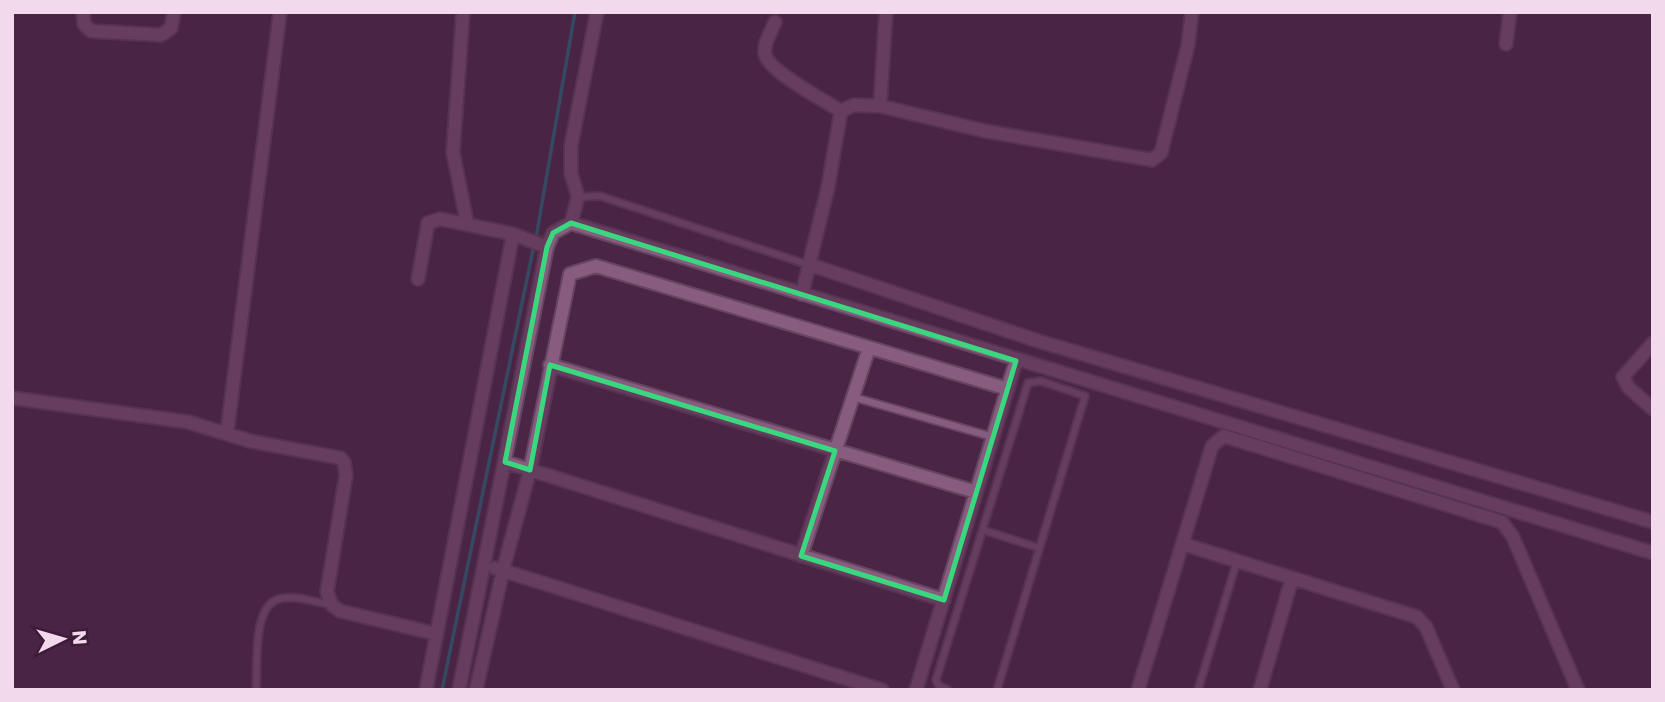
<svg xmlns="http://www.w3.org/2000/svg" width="1665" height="702" font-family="Poppins,sans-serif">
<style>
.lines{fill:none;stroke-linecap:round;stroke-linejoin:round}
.stream{stroke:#1e7788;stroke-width:3.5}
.lane-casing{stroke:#664561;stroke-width:10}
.street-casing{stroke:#664561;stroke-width:16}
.lane{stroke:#875c7f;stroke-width:6}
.street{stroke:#875c7f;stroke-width:12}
.marked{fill:none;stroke:#3bd77f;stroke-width:5;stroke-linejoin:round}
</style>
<rect width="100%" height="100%" fill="#4b2545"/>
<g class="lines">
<path class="stream" d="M536,238L575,12
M442,690L534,245"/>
<defs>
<path id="lane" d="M578,197L600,196L809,265
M853,397L993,437
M983,530L1039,548
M256,690C258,665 251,601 283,598C299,596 316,602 332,605
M948,690L938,685L936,680L1028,383L1041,381L1085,396L997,690
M1198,690L1237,561"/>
<path id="street" d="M83,12L84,24L91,31L161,35L171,28L174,12
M463,12L453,152L467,223
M775,22C772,30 763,44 765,54C768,71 825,101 841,111
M1506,44L1510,12
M880,106L886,12
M841,111L854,105L880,106L985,131L1152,160L1161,153L1188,45L1192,12
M571,223L1653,553
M811,265L1038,341L1653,522
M418,279L428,223L440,219L513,234
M802,294L828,187L841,111
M1653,343L1623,377L1629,388L1653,409
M550,365L976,492
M12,398L188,422L250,441L340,458L344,462L346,475L327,592L332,605L340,611L437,634
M227,433L280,12
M505,462L944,600
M1183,544L1292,578L1260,690
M801,556L869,348
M495,568L882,690
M1292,578L1417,617L1426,627L1453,690
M426,690L513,234L547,247
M459,690L547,247L553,233L571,223L578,197L571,173V146L597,12
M476,690L503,570L530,470L570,274L596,266L1008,389
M916,690L1016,361
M1138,690L1212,446L1224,436L1502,522L1513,537L1578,690"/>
</defs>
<use href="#lane" class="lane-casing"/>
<use href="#street" class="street-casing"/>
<use href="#lane" class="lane"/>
<use href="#street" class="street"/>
</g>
<path d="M0 0H1665V702H0ZM571,223L1016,361L944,600L801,556L835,451L550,365L530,470L505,462L547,247L553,233Z" fill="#4b2545" fill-opacity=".55" fill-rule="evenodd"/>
<path class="marked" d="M571,223L1016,361L944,600L801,556L835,451L550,365L530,470L505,462L547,247L553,233Z"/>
<rect width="1665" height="702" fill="none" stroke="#f2d9ec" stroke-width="28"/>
<g transform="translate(63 639) rotate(85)" stroke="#401a3a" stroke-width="5" paint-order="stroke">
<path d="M0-5L12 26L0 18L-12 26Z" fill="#f2d9ec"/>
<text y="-10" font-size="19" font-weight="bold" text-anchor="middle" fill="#f2d9ec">N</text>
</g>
</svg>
